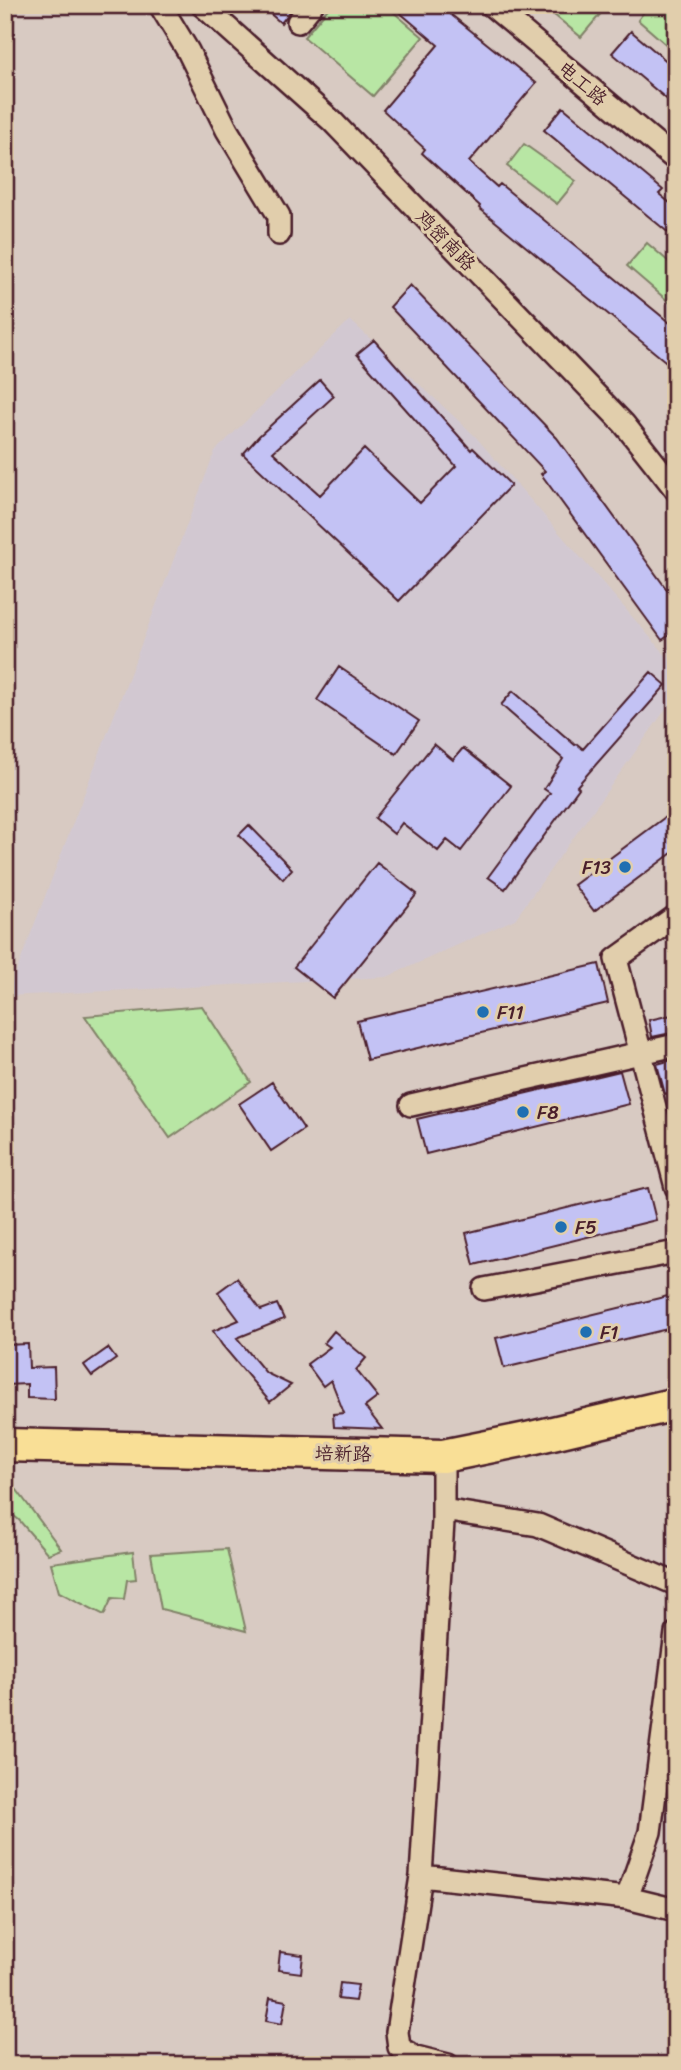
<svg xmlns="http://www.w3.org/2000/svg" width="681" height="2070" font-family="Sriracha,'LXGW WenKai TC',sans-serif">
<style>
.built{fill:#d2c8d1}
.green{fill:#b8e6a4;stroke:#818268;stroke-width:2}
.building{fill:#c3c2f4;stroke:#4a1f2b;stroke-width:2}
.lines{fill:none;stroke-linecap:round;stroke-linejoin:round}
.minor-casing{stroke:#4a1f2b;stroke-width:26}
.highway-casing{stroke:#4a1f2b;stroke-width:37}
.minor{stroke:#e1ceac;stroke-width:21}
.highway{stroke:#f9df96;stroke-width:32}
.poi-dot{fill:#1f6fb2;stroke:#e1ceac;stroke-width:2.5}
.labels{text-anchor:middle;stroke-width:6;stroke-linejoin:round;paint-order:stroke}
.street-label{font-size:19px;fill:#4a1f2b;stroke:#e1ceac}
.poi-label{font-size:19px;fill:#4a1f2b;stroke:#e1ceac;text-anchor:start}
</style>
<rect width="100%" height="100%" fill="#d8cac2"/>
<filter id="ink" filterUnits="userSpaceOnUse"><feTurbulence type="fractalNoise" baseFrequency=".0143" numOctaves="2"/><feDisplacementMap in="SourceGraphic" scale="14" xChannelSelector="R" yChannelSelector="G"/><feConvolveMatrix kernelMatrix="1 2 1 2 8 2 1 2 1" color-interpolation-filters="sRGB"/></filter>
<g filter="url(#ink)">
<path class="built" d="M350,320L474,435L676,667V695L515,919L387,977L7,996L215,451Z"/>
<path class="green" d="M331,5H385L423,37L373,96L304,37Z
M542,5H608L581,37Z
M649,5H676V53L638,20Z
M524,144L576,181L557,204L507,166Z
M647,243L676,268V308L627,266Z
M202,1006L251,1082L170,1138L85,1016Z
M5,1474L61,1549L48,1554L19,1520L5,1509Z
M227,1549L246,1631L161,1609L151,1554Z
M133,1552L136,1579L127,1580L124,1599L112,1598L104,1615L59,1592L51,1563Z"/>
<path class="building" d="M260,5H295L281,23Z
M391,5H439L536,83L469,162L497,187L500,184L676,328V370L479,208L480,206L422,153L425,149L383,110L438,45Z
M631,31L676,69V107L612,53Z
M563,107L663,190L659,194L676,208V239L544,130Z
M410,285L557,438L676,602V631L662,640L541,474L545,471L390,307Z
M374,340L471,450L473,448L511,485L399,601L243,454L259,436L320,380L334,396L273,452L320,495L364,449L420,503L456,466L357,354Z
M339,667L419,721L396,754L317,700Z
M651,672L666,685L577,786L579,788L505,889L488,877L550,793L544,789L563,759L501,705L513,691L575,745L577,744L583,749Z
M434,744L453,760L463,748L511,786L461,851L447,840L438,851L402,823L394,834L375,818Z
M676,809V850L594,911L574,885Z
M249,825L292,869L283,879L239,835Z
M377,863L417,894L333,998L294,967Z
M599,964L608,1003L367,1060L357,1021Z
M676,1014V1032L652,1037L649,1020Z
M676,1059V1091L665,1094L657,1064Z
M620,1071L629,1104L426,1154L417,1119Z
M272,1082L304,1129L271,1151L239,1104Z
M648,1188L656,1220L474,1265L466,1233Z
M237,1278L261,1310L277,1304L284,1319L237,1338L266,1373L291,1385L270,1402L222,1345L213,1331L239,1320L218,1292Z
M676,1294V1327L504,1368L496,1338Z
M334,1331L366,1358L356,1370L378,1397L365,1407L382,1429L334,1427L333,1414L344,1413L331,1380L323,1386L307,1364L330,1347L324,1343Z
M28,1344L29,1368L54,1367L55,1399L27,1398V1384L5,1385V1345Z
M108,1348L116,1359L92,1376L84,1365Z
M280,1952L303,1955L301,1973L278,1970Z
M340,1983L358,1985L355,2001L338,1999Z
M270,1998L286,2001L282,2024L266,2021Z"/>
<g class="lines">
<defs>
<path id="minor" d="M160,5L188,51L227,130L279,216V234
M202,5L332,121L624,424L676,490
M491,5L676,160
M298,22L312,5
M676,916L616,959L676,1187
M411,1105L676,1045
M484,1289L676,1252
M443,1456V1522L421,1876L397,2032L399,2047L412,2056L448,2065
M443,1510L538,1525L676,1584
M421,1876L627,1898L676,1910
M627,1898L650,1832L676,1633"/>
<path id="highway" d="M5,1445L443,1456L527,1439L676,1404"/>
</defs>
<use href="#minor" class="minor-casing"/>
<use href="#highway" class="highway-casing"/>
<use href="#minor" class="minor"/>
<use href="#highway" class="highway"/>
</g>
</g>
<g class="poi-dot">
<circle cx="625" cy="867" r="7"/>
<circle cx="483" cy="1012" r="7"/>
<circle cx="523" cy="1112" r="7"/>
<circle cx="561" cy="1227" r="7"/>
<circle cx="586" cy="1332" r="7"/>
</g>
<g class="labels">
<g class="street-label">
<text transform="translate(583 83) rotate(40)" y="7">电工路</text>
<text transform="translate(446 240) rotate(46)" y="7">鸡密南路</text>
<text transform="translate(343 1453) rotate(1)" y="7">培新路</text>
</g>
<g class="poi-label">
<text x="611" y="874" text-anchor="end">F13</text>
<text x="497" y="1019">F11</text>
<text x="537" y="1119">F8</text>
<text x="575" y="1234">F5</text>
<text x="600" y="1339">F1</text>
</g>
</g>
<rect width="681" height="2070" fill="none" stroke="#e1ceac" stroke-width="28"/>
<rect x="14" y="14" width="653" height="2042" fill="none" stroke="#4a1f2b" stroke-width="2.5" filter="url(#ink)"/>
</svg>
